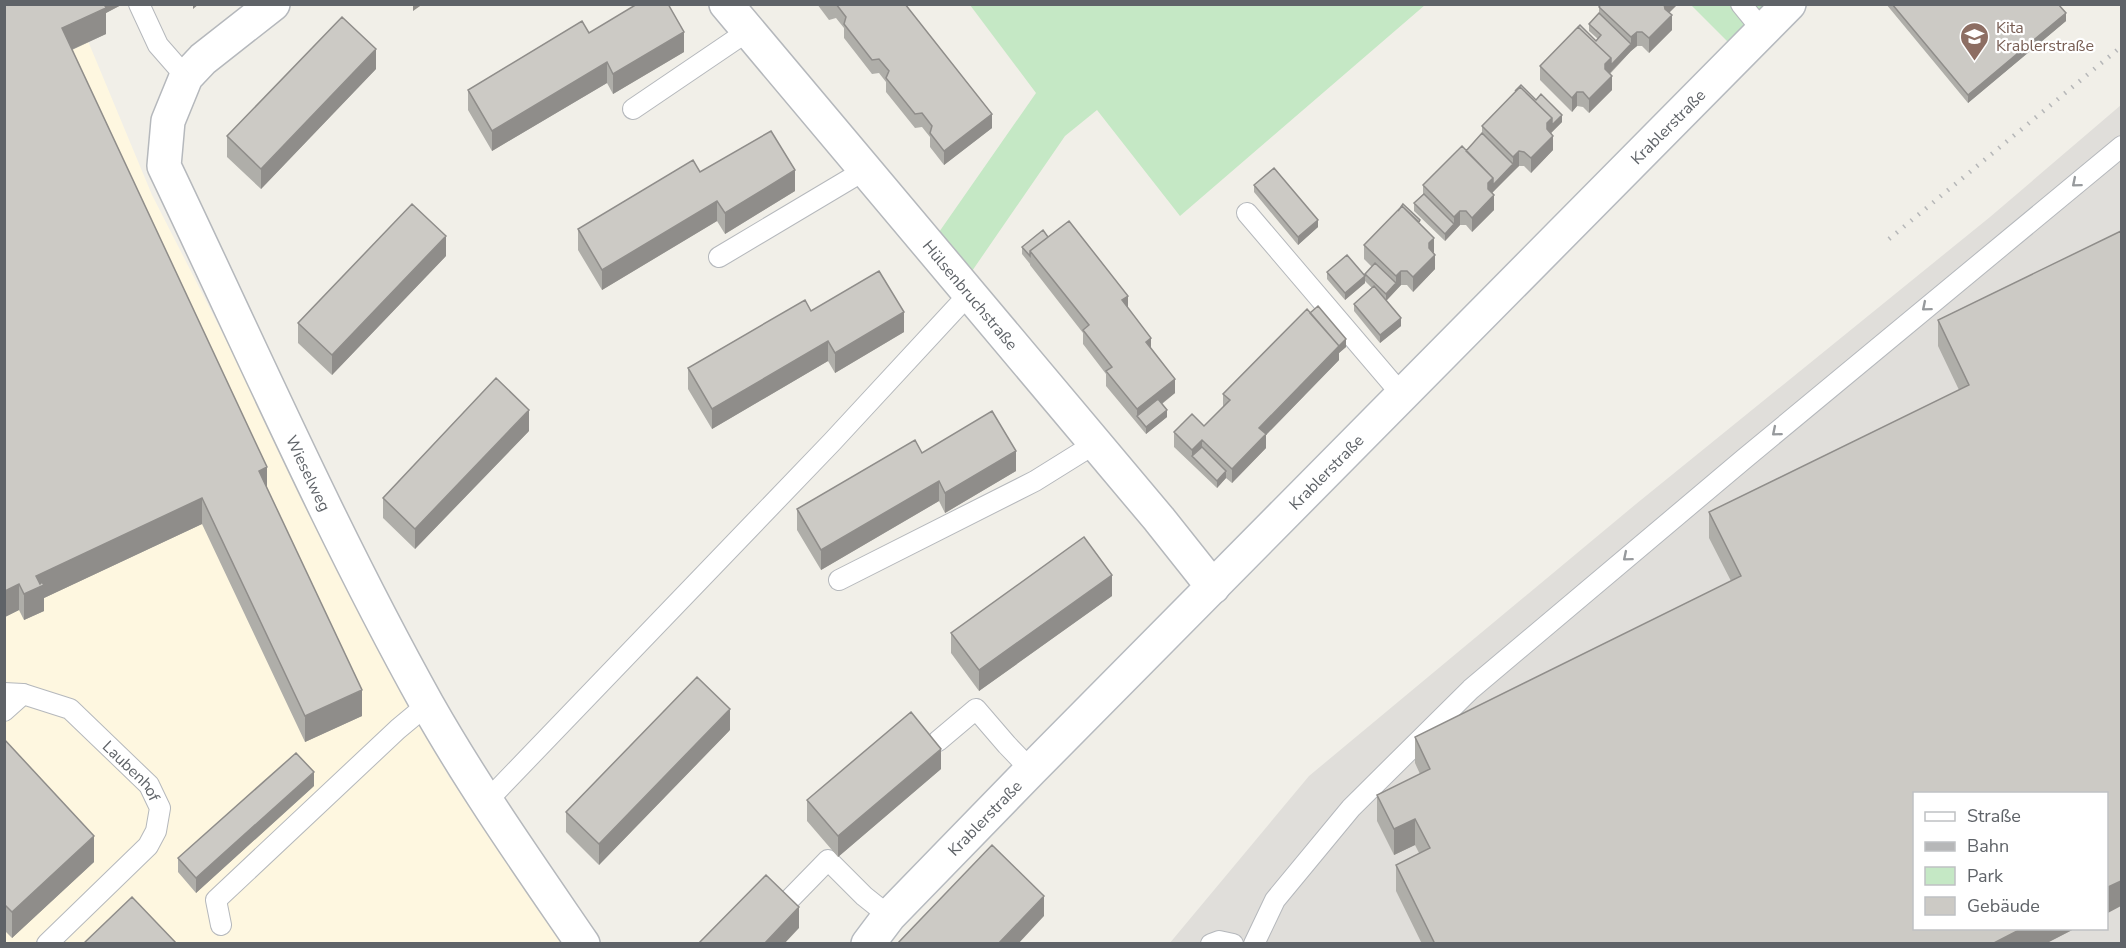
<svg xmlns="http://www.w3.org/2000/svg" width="2126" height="948" font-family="'Nunito Sans',sans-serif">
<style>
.commercial{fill:#fef7e0}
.industrial{fill:#e0deda;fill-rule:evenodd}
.green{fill:#c5e8c5}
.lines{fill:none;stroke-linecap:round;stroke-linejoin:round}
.lane-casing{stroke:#b5b8bc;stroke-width:22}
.street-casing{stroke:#b5b8bc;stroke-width:36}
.secondary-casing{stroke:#b6babf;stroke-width:36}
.lane{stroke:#fff;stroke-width:20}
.street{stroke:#fff;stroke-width:33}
.secondary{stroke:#fff;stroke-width:33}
.rail{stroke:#b6b7b8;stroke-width:4.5;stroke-dasharray:1.5 8;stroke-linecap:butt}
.wall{fill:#afaea9}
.shaded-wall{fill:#8f8d8a}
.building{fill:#cccac5;stroke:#8f8d8a;stroke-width:1.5}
.oneway{stroke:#979a9d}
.labels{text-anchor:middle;stroke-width:4.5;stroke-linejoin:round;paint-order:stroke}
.education-label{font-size:16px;fill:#785e54;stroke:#fff;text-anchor:start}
.street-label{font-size:16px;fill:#5f6368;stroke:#fff}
</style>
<rect width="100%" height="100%" fill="#f1efe8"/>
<path class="commercial" d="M5,5H73L152,195L449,777L570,943L5,944Z"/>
<path class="industrial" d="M2121,105V943L1169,944L1309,776L1636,504L1990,217ZM1914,794H2106V928H1914Z"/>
<path class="green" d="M970,5H1425L1180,216L1097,110L1065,136L970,274L937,235L1036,93Z
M1691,5H1770L1736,50Z"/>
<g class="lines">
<defs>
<g id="lane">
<path d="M139,4L158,45L186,77"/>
<path d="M1741,4L1763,31"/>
<path d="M633,109L748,31"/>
<path d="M1247,213L1403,396"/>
<path d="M719,257L865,170"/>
<path d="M839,580L1035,481L1096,443"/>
<path id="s1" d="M4,693L23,694L70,709L149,785L160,808L156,831L148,846L47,944"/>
<path d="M4,711L23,694"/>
<path d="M938,741L976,709L1007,745L1031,770"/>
<path d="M486,802L832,442L969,294"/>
<path d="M787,902L828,860L864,896L889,916"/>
<path d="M221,925L216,900L398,729L428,704"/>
<path d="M1211,944L1219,941L1233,944"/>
<path d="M1254,944L1275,900L1351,808L1471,689L1744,459L2122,146"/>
</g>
<g id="street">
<path id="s2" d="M273,4L203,59L186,77L168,121L164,166C250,346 330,530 427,704C474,787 529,865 583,944"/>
<path id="s3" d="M726,4L1159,519L1213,587"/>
</g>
<g id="secondary">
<path id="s4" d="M868,944L889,916L1031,770L1789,4"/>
</g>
</defs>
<use href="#lane" class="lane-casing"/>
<use href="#street" class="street-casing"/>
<use href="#secondary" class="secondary-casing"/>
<use href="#lane" class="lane"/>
<use href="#street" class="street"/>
<use href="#secondary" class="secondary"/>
<path class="rail" d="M1889,239L2122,46"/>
</g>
<path class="wall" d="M4,4H123L106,13V34L72,50L267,488L362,716L305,742L202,524L44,598V611L24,620L19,610L5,617L4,615Z
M817,4H905L992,128L944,165L930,147V137L922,127L915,128L886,92V82L879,73L872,74L844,38V28L836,18L829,20Z
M1886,4H2058L2066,21L1968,103Z
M1599,7L1669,13L1672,30L1649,53L1642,46H1637L1631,51L1610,74L1612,90L1589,113L1583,107L1577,106L1572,112L1540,80V66L1596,41L1598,39L1589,31V24L1599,13Z
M589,33L684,52L613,94L607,83L492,151L468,110V90Z
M376,69L261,189L227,157V136Z
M1536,100L1562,122L1551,133L1553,150L1531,173L1524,166H1519L1513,171L1492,193L1494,210L1472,232L1466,225H1460L1445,241L1414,211V203L1423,194V185L1466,151L1482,133V126Z
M700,172L795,191L725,234L717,221L602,290L578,250V229Z
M1254,185L1318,227L1298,245L1254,192Z
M1420,223L1434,252L1433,253L1435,269L1413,292L1407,285H1401L1386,301L1401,326L1380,343L1354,311V304L1372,288L1365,281V283L1345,300L1327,279V272L1365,276V274L1372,267L1364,259V245Z
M2121,231L2076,928L2045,944H1422L1396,891V865L1419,853L1415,845L1394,855L1377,821V795L1420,774L1415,763V737L1731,581L1709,538V512L1959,390L1938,346V320Z
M1048,237L1128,308L1175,393L1162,404L1167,417L1146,434L1106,386V374L1083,344V333L1030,265V264L1022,254V247Z
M446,256L332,375L298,343V323Z
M811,311L904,332L835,373L828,361L712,429L688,389V368Z
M1310,313L1346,347L1339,353V360L1266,435V448L1232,483L1226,478L1217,488L1174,447V432L1204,426L1223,407V394Z
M529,431L415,549L383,518V498Z
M922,453L1016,471L945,513L939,501L821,570L797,530V509Z
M1112,596L979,691L951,653V633Z
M730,730L599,865L566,832V812Z
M4,739L94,862L12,938L4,930Z
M941,769L838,857L807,821V800Z
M314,786L196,893L178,872V858Z"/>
<path class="shaded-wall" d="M97,4H123L106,13V34L62,54V28Z
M193,4H199L193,9Z
M413,4H423L413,11Z
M1664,4H1678L1664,18Z
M2066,13V21L1968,103V95Z
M1672,15V30L1649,53V38Z
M684,32V52L613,94V74Z
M1637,32V46L1631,51V37Z
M1631,44V51L1605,78V64L1611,58Z
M376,49V69L261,189V169Z
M607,62V83L492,151V131Z
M1612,76V90L1589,113V99Z
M1577,92V106L1572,112V98Z
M992,114V128L944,165V151Z
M1562,115V122L1547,137V123L1552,118Z
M1553,136V150L1531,173V158Z
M1519,151V166L1493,192V185L1513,164V157Z
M795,170V191L725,234V213Z
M1493,178V192L1488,197L1494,195V210L1472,232V218L1488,183Z
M717,201V221L602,290V270Z
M1460,211V225L1445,241V234L1454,224V217Z
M1318,220V227L1298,245V237Z
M446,236V256L332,375V355Z
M1434,238V252L1429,257L1435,255V269L1413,292V277L1429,243Z
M1401,271V285L1386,301V294L1396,283V276Z
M1365,276V283L1345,300V293Z
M1128,296V310L1122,300Z
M904,312V332L835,373V353Z
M1401,318V326L1380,343V335Z
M1151,338V352L1146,342Z
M1346,339V347L1339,353V360L1266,435V448L1232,483V469L1259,428Z
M828,341V361L712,429V409Z
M1175,379V393L1141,420L1137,416V424V409Z
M529,410V431L415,549V529Z
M1167,410V417L1146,434V427Z
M1202,440V454L1192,456V464V450Z
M1016,451V471L945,513V493Z
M267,467V493L259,471Z
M1226,471V478L1217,488V481Z
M939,481V501L821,570V550Z
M202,498V524L44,598V611L24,620V594L36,576Z
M1112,575V596L979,691V670Z
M19,584V610L5,617V591Z
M362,690V716L305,742V716Z
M730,709V730L599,865V844Z
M941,749V769L838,857V836Z
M314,772V786L196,893V878Z
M1415,819V845L1394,855V829Z
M94,836V862L12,938V912Z
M2121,881V906L2106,914V888Z
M1044,896V916L1018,944H998Z
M799,907V928L784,944H764Z
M2023,928H2076L2045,944H1992Z"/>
<path class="building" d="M4,4H104L106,8L62,28L267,467L259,471L362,690L305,716L202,498L36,576L40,584L42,582L44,585L24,594L19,584L5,591L4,589Z
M637,4H668L684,32L613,74L607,62L492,131L468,90L582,21L589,33Z
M836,4H905L992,114L944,151L930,133L932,126L922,113L915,114L886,78L889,71L879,59L872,60L844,24L846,17Z
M1601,4H1664L1665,9L1672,15L1649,38L1642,32H1637L1631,37L1599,7Z
M1892,4H2058L2066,13L1968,95Z
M1599,13L1631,44L1611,65V58L1578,27L1574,31L1580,25L1596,41L1601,35L1589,24Z
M342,17L376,49L261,169L227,136Z
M1578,27L1611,58L1605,64V69L1612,76L1589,99L1583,92H1577L1572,98L1540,66Z
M1521,85L1536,100L1541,94L1562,115L1552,125V118L1520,87L1515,91Z
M1520,87L1552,118L1547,123V129L1553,136L1531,158L1524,152L1519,151L1513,157L1482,126Z
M771,131L795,170L725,213L717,201L602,270L578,229L693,160L700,172Z
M1482,133L1513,164L1493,185V178L1466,151Z
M1462,146L1493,178L1488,183V189L1494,195L1472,218L1466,211H1460L1454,217L1423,185Z
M1274,168L1318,220L1298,237L1254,185Z
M1424,194L1454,224L1445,234L1414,203Z
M412,204L446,236L332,355L298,323Z
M1403,204L1420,220L1419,222L1402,206L1398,211Z
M1402,206L1434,238L1429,243V248L1435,255L1413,277L1407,271H1401L1396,276L1364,245Z
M1069,221L1128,296L1122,300L1151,338L1146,342L1175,379L1137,409L1106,371L1112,367L1083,330L1089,325L1030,251Z
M1043,230L1048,237L1030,251V256L1022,247Z
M2121,231V881L2106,888V794H1914V928H2023L1992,944H1435L1396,865L1430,848L1415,819L1394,829L1377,795L1430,769L1415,737L1741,576L1709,512L1969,385L1938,320Z
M1347,255L1365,276L1345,293L1327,272Z
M1375,263L1396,283L1386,294L1365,274Z
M879,271L904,312L835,353L828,341L712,409L688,368L805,300L811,311Z
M1374,286L1401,318L1380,335L1354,304Z
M1318,306L1346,339L1339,346L1310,313Z
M1307,309L1339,346L1259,428L1266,434L1232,469L1202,440L1192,450L1174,432L1192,414L1204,426L1230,400L1223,394Z
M496,378L529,410L415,529L383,498Z
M1158,399L1167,410L1146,427L1137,416Z
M992,411L1016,451L945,493L939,481L821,550L797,509L915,440L922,453Z
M1202,447L1226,471L1217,481L1192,456Z
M1084,537L1112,575L979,670L951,633Z
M697,677L730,709L599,844L566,812Z
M911,712L941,749L838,836L807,800Z
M4,739L94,836L12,912L4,904Z
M296,753L314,772L196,878L178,858Z
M992,845L1044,896L998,944H897Z
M766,875L799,907L764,944H698Z
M132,897L177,944H83Z"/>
<defs><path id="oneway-chevron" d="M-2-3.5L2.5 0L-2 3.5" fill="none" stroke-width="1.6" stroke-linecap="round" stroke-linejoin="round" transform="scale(1.5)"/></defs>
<g class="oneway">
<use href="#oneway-chevron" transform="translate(2076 183) rotate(140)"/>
<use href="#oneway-chevron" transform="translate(1926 307) rotate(140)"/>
<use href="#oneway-chevron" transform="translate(1776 432) rotate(140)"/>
<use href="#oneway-chevron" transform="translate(1627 557) rotate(140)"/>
</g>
<defs>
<symbol id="school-pin" viewBox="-11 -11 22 30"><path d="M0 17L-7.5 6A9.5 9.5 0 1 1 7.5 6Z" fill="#8d6e63" stroke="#fff"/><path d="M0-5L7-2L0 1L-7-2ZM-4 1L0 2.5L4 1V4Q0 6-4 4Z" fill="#fff"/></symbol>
</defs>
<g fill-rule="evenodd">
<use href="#school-pin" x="1958" y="20" width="33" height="45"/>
</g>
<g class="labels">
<g class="education-label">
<text x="1996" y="33">Kita<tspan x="1996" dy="18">Krablerstraße</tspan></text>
</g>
<g class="street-label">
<text dy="6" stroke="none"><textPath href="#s4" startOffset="1144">Krablerstraße</textPath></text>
<text dy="6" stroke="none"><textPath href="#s3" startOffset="380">Hülsenbruchstraße</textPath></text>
<text dy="6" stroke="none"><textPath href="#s2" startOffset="546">Wieselweg</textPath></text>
<text dy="6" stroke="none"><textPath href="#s4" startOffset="658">Krablerstraße</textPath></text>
<text dy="6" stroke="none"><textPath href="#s1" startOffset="156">Laubenhof</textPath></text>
<text dy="6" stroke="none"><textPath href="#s4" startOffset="172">Krablerstraße</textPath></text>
</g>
</g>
<rect width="2126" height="948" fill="none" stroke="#5f6368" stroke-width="12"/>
<rect x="1913" y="792" width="195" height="138" fill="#ffffff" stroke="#bfc1c3" stroke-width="1.5"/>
<rect x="1925" y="812" width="30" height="9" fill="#ffffff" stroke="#bfc1c3" stroke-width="1.5"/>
<text x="1967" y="822" font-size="18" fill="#5f6368">Straße</text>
<rect x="1925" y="842" width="30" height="9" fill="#b6b7b8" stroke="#bfc1c3" stroke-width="1.5"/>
<text x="1967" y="852" font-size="18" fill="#5f6368">Bahn</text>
<rect x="1925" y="867" width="30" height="18" fill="#c5e8c5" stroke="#bfc1c3" stroke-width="1.5"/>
<text x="1967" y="882" font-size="18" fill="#5f6368">Park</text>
<rect x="1925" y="897" width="30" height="18" fill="#cccac5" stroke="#bfc1c3" stroke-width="1.5"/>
<text x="1967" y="912" font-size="18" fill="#5f6368">Gebäude</text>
</svg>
